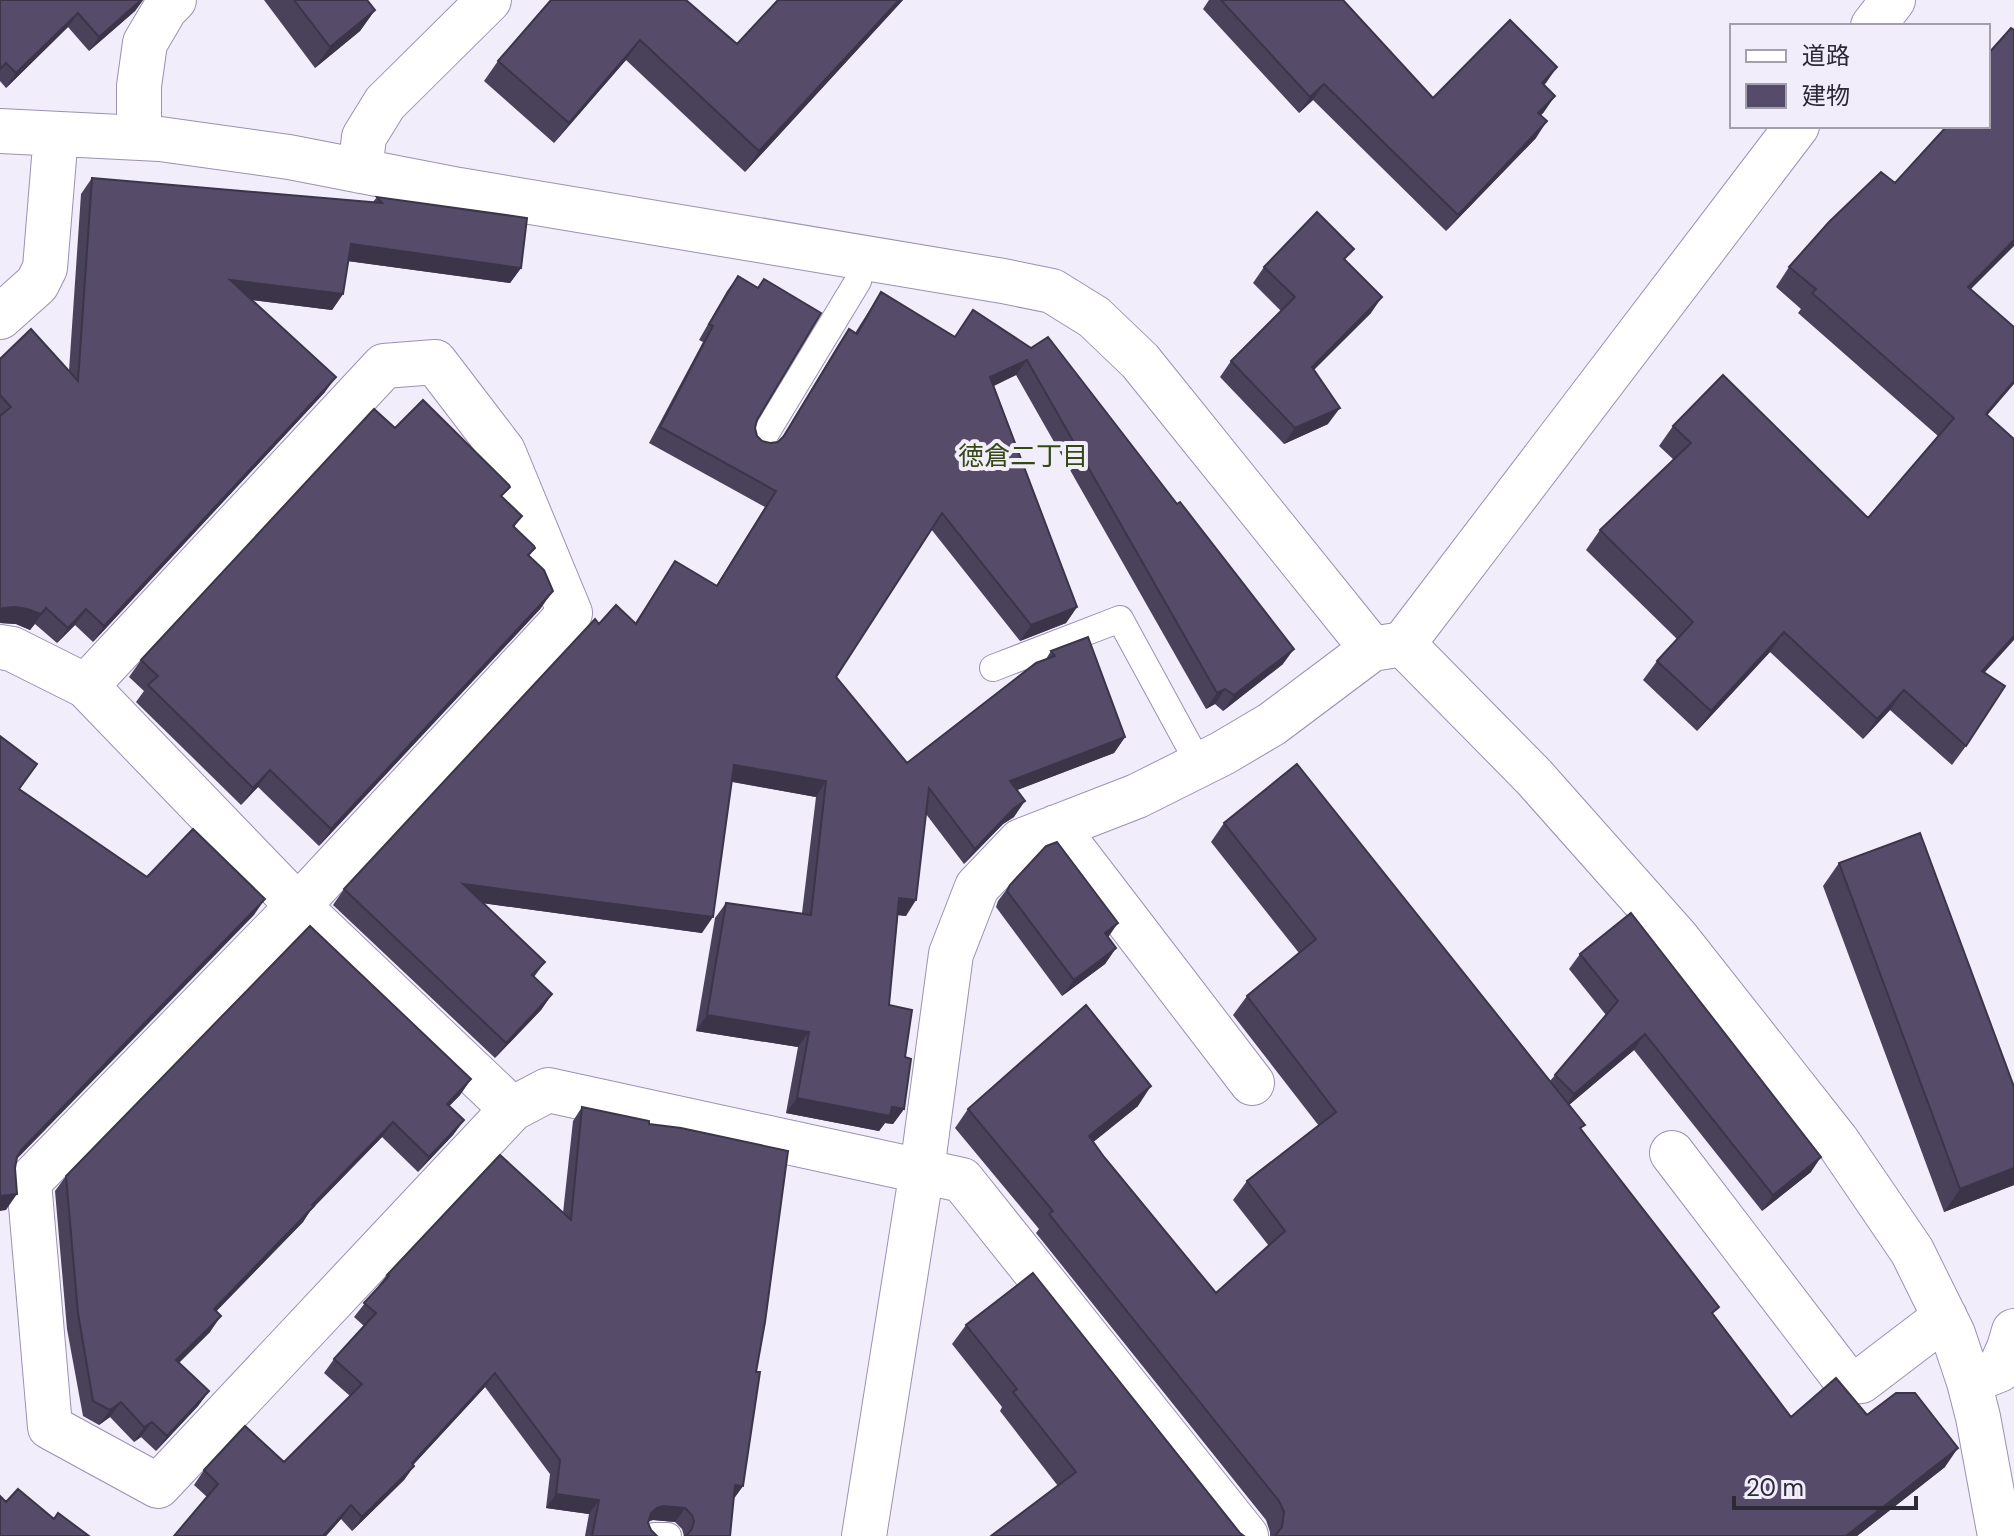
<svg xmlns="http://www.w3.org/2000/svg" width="2014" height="1536" font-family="'DM Sans','Noto Sans JP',sans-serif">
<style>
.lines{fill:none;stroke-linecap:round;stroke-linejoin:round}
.service-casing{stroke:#9b91b1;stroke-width:28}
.minor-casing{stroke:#9b91b1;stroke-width:46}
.tertiary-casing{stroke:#9b91b1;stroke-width:46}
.service{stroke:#fff;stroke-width:26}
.minor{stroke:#fff;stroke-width:44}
.tertiary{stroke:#fff;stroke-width:44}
.wall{fill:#4a415a}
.shaded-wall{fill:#3c354a}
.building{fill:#564c69;stroke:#3c354a;stroke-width:2}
.labels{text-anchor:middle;stroke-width:8;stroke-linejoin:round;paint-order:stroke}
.neighbourhood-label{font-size:26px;fill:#344813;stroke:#f1edfb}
</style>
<rect width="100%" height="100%" fill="#f1edfb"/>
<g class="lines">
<defs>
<path id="service" d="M760,443L858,281L864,259
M993,668L1120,619L1199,764
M654,1536H668"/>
<path id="minor" d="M0,131L160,139L289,157L459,190L1003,281L1052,291L1094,317L1140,361L1372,649
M139,138V86L145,43L165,9L174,0
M360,171L364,137L385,103L489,0
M0,317L37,284L45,268L56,134
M0,647L12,649L86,686L298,906L512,1109
M86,686L384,366L435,362L503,451L570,613L298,906L29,1182L50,1427L158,1486L512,1109L548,1090L962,1180L1246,1536
M1056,827L1252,1083
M1672,1153L1847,1382L1861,1381L1945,1317
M1969,1382L1999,1370L2009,1348L2014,1331
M864,1536L922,1170L951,954L977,887L1021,841L1137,796L1223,753L1272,724L1372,649L1403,644L1534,777L1677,938L1837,1141L1912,1251L1953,1334L1969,1382L1978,1417L2000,1536"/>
<path id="tertiary" d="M1873,26L1893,0
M1403,644L1797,126"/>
</defs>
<use href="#service" class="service-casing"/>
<use href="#minor" class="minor-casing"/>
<use href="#tertiary" class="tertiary-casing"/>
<use href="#service" class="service"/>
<use href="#minor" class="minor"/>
<use href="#tertiary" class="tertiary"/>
</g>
<path class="wall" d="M0,0H143L135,11L89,51L68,27L6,88L0,81Z
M264,0H367L375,10L360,31L315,68Z
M551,0L737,44L778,0H903L745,172L626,60L554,143L484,81L498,61Z
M1209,0H1343L1433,98L1544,85V112L1541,115L1536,138L1446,231L1313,100L1299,113L1203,9Z
M1944,126H1988L1971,289L1988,415L1984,673L1966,746L1952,765L1890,710L1863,739L1770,652L1697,731L1643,680L1657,661L1677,639L1586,550L1600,530L1674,460L1659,446L1673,426L1868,518L1938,436L1798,313L1801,309L1776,287L1789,267L1895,183L1946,127Z
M92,178L373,202L377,197L521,268L510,283L348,261L343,294L332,310L252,300L325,392L93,642L75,625L57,643L35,624L30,630L16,624L0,623V359L69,371L81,194Z
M1346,261L1371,313L1314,370L1328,424L1284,444L1220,377L1231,361L1281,311L1253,283L1264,267Z
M738,276L758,288L764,279L757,420L755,428L757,436L762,441L770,443L778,442L781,439L838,345L849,329L855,333L881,292L955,337L1031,348L1283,664L1223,711L1215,704L1206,709L1016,375L994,386L1077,607L1066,623L1020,641L931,529L836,677L907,763L1046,659L1051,651L1125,737L1114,753L1017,790L1014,817L1003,824L964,864L926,814L906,916L898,915L889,1005L905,1057L904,1109L893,1124L885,1123L879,1131L786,1113L798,1047L696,1031L715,918L726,903L802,913L816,797L732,782L702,933L483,903L545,962L534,977L552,994L541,1010L495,1058L333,905L344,889L599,624L635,623L675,561L716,586L765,507L649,443L703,342L699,340L727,291Z
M503,497L522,516L514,527L535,548L529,556L541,608L319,846L258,787L241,805L136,702L144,691L129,677L141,660Z
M1224,823L1550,1081L1606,1015L1569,969L1580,954L1811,1172L1762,1211L1634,1050L1569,1105L1582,1130L1714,1315L1791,1417L1867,1415L1945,1467L1857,1536H1270V1532L1266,1520L1036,1233L1039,1229L955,1128L968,1109L1138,1106L1093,1142L1104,1157L1216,1293L1269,1246L1233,1200L1247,1181L1319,1126L1233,1015L1247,996L1299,953L1211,842Z
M1839,863L2014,1087V1185L1944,1212L1823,886Z
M1010,885L1108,937L1116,948L1105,964L1062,996L996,907L998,901Z
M471,1079L460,1095L449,1106L464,1120L453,1135L418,1172L382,1137L310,1211L303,1222L216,1311L210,1332L179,1363L209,1391L198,1406L156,1451L141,1437L134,1442L110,1417L99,1425L83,1416L67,1329L55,1191L66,1176Z
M582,1107L649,1124L756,1372L743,1486L734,1498L730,1536H684L682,1529L675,1522L653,1520L648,1521L651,1530L657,1536H585L589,1514L546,1508L550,1474L485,1387L413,1465L414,1466L404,1480L352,1531L341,1519L326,1536H174L207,1497L194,1485L204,1470L284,1462L350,1396L324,1373L334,1359L364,1326L354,1317L387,1275L563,1213L573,1121Z
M966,1325L1240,1533L1058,1486L1000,1411L1002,1407L952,1344Z"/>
<path class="shaded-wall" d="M141,0H143L135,11L89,51L99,37Z
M899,0H903L745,172L759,151Z
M375,10L360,31L315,68L330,47Z
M78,13L68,27L6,88L16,73Z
M640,40L626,60L554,143L569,123Z
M1557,67L1546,83L1530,99L1542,83Z
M1324,84L1313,100L1299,113L1310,97Z
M1555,96L1544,112L1527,129L1538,113Z
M1547,121L1536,138L1446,231L1458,215Z
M2014,240V246L1954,306L1968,287Z
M351,244L521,268L510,283L340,260Z
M230,280L343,294L332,310L219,296Z
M1382,297L1371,313L1300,383L1312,367Z
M1027,360L1016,375L980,392L990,377Z
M336,377L325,392L93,642L104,626Z
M2014,381V384L1972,433L1986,414Z
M1340,408L1328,424L1284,444L1295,428Z
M553,591L541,608L319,846L331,829Z
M15,607L46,608L30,630L16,624L0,623V610L3,608Z
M1077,607L1066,623L1020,641L1031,625Z
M86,609L75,625L57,643L68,628Z
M1784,632L1770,652L1697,731L1711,711Z
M2014,636V640L1968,691L1982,671Z
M1294,649L1283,664L1223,711L1234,695Z
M1225,689L1215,704L1206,709L1217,693Z
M1904,690L1890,710L1863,739L1877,719Z
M1125,737L1114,753L999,797L1010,781Z
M734,765L826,781L816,797L723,780Z
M270,770L258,787L241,805L253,788Z
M1025,801L1014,817L1003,824L964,864L975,849L1014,808Z
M463,884L713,917L702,933L452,899Z
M899,898L916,900L906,916L888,914Z
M265,899L254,915L11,1165L22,1149Z
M1118,923L1107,939L1105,933Z
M1116,948L1105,964L1062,996L1074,980Z
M552,994L541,1010L495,1058L506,1043Z
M707,1015L809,1032L798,1047L696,1031Z
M1645,1034L1634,1050L1563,1110L1574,1094Z
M471,1079L460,1095L436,1120L447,1104Z
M1151,1086L1138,1106L1076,1156L1089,1136Z
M797,1098L904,1109L893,1124L885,1123L879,1131L786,1113Z
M464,1120L453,1135L418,1172L429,1157Z
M393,1122L382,1137L310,1211L303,1222L203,1325L214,1309Z
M1821,1157L1811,1172L1762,1211L1773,1195Z
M2014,1168V1185L1944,1212L1960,1189Z
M17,1194L6,1210L0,1211V1196Z
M221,1316L210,1332L165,1376L176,1360Z
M495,1373L485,1387L402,1477L412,1463Z
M209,1391L198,1406L156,1451L167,1436Z
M121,1402L110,1417L99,1425L110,1410Z
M152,1422L141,1437L134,1442L144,1427Z
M1958,1448L1945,1467L1857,1536H1846Z
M414,1466L404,1480L352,1531L362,1517Z
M735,1485L743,1486L733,1500Z
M556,1494L599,1500L589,1514L546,1508Z
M351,1505L341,1519L326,1536H323Z
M663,1506L685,1508L675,1522L653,1520L647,1522L651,1513L657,1508Z"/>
<path class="building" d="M0,0H141L99,37L78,13L16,73L6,63L0,69Z
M294,0H367L375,10L330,47Z
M551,0H686L737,44L778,0H899L759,151L640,40L569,123L498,61Z
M1221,0H1343L1433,98L1510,20L1557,67L1542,83L1555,96L1538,113L1547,121L1458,215L1324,84L1310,97Z
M2011,28L2014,30V240L1968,287L2014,327V381L1986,414L2014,439V636L1982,671L2005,686L1966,746L1904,690L1877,719L1784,632L1711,711L1657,661L1693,622L1600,530L1691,443L1673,426L1723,375L1868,518L1954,418L1812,293L1816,289L1789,267L1829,222L1881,172L1895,183L1947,126H1988V54Z
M92,178L382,203L377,197L527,218L521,268L351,244L343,294L230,280L336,377L104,626L86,609L68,628L46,608L41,614L27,609L15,607L3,608L0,610V416L11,407L0,395V359L31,329L78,381Z
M1317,212L1354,249L1344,259L1382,297L1312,367L1340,408L1295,428L1231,361L1295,297L1264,267Z
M738,276L758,288L764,279L821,313L757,420L755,428L757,436L762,441L770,443L778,442L784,436L849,329L857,334L881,292L955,337L973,310L1031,348L1048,337L1177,504L1180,502L1294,649L1234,695L1225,689L1217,693L1027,360L990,377L1077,607L1031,625L942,513L836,677L907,763L1036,663L1055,656L1051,651L1088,637L1125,737L1010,781L1025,801L1014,808L975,849L929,788L916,900L899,898L889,1005L912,1010L905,1057L911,1059L904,1109L892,1107L890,1116L797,1098L809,1032L707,1015L726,903L811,915L826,781L734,765L713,917L463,884L545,962L532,975L552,994L506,1043L344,889L595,619L599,624L616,605L636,624L675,561L717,586L776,491L660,427L713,326L709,324Z
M423,400L509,485L510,487L501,496L522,516L513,526L534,546L535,548L528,555L544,570L553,591L331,829L270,770L253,788L148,685L158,676L141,660L374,409L395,428Z
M0,736L37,764L19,789L147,877L193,829L265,899L22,1149L17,1157L15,1168L17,1194L0,1196Z
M1297,764L1585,1125L1580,1128L1719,1307L1712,1313L1791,1417L1836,1378L1867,1415L1896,1393H1915L1958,1448L1846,1536H1275L1282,1527L1284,1512L1279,1501L1049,1214L1053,1211L968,1109L1086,1005L1151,1086L1089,1136L1104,1157L1216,1293L1285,1231L1247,1181L1336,1112L1247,996L1316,939L1224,823Z
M1920,833L2014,1087V1168L1960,1189L1839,863Z
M1057,842L1118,923L1105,933L1116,948L1074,980L1007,891L1010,885L1046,846Z
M1631,913L1821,1157L1773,1195L1645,1034L1574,1094L1555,1075L1618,1001L1580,954Z
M310,926L471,1079L447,1104L464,1120L429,1157L393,1122L312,1205L314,1206L214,1309L221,1316L176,1360L209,1391L167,1436L152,1422L144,1427L121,1402L110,1410L93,1401L78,1313L66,1176Z
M582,1107L649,1121V1124L681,1128L788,1151L765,1322L756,1372H760L743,1486L735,1485L730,1536H684L687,1535L692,1529L694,1521L692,1515L685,1508L663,1506L657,1508L651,1513L648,1523L651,1530L657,1536H592L599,1500L556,1494L560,1460L495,1373L412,1463L414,1466L362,1517L351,1505L323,1536H174L218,1484L204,1470L245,1426L284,1462L362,1384L334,1359L376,1313L364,1303L389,1276L387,1275L500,1155L571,1220Z
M1033,1273L1240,1533L1244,1536H991L1076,1472L1013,1392L1017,1389L966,1325Z
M18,1489L54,1519L58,1513L89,1536H0V1496L6,1502Z"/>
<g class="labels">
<g class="neighbourhood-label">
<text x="1023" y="465">徳倉二丁目</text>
</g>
</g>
<rect x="1730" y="24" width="260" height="104" fill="#f1edfb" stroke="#a39fac" stroke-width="2"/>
<rect x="1746" y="50" width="40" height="12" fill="#ffffff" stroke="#a39fac" stroke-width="2"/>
<text x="1802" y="64" font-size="24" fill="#2d2936">道路</text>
<rect x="1746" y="84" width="40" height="24" fill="#564c69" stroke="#a39fac" stroke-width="2"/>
<text x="1802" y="104" font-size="24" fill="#2d2936">建物</text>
<path d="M1734 1496v12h182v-12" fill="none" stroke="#2d2936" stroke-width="4"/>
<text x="1746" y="1496" font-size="24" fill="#2d2936" stroke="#f1edfb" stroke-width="6" paint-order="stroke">20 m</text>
</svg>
